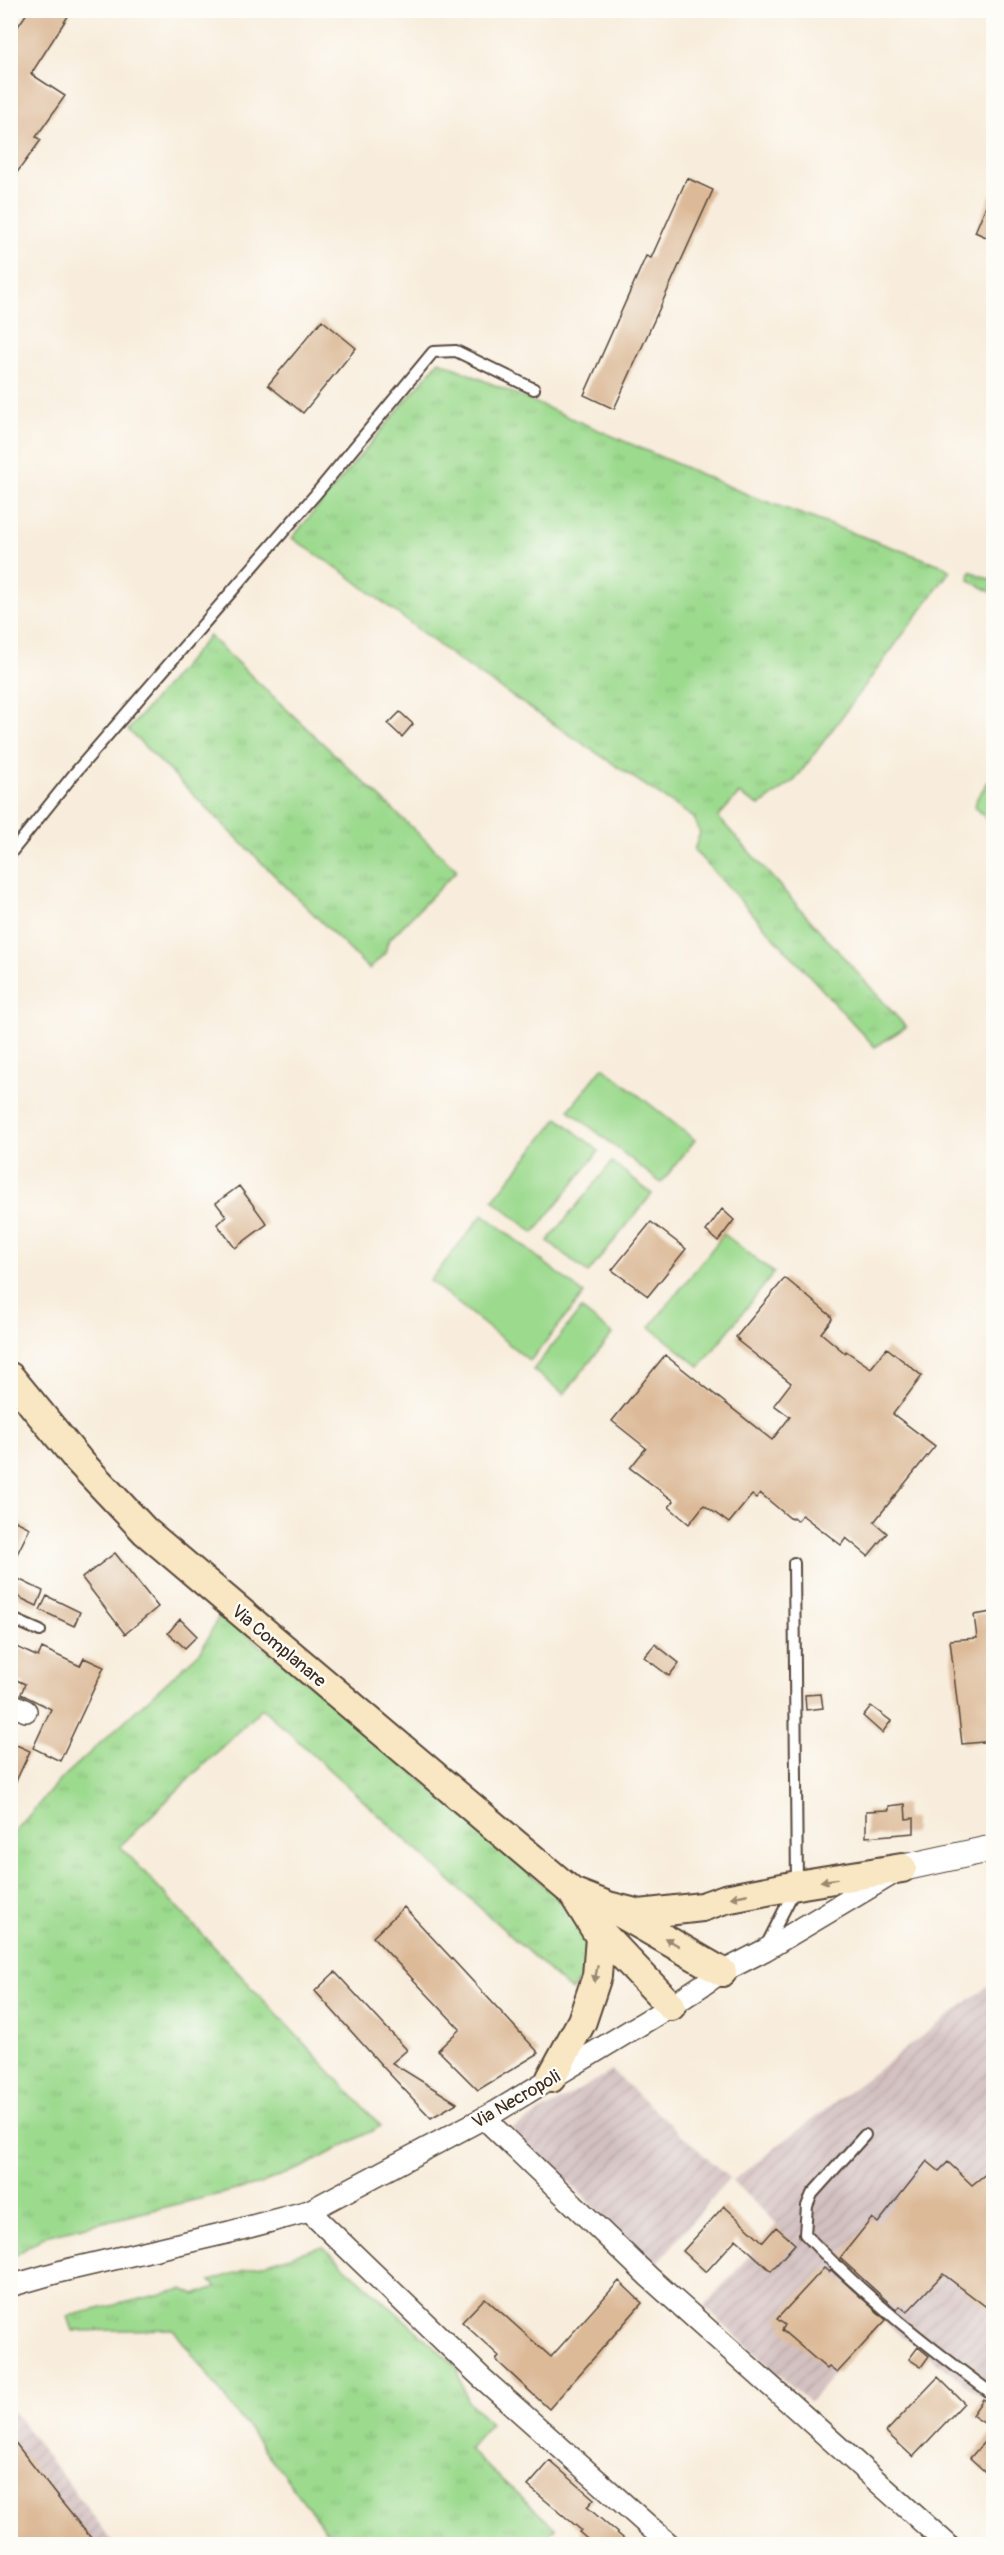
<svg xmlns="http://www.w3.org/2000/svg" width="1004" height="2555" font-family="Pangolin,sans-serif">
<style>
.industrial{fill:url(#industrial-furrows)}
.grass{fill:url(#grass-tufts);stroke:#6c8256;stroke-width:1.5}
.pitch{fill:#9cda8e;stroke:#6c8256;stroke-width:1.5}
.building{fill:#dcba98}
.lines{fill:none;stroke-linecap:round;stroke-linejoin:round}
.service-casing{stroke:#57473a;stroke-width:14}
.minor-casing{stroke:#57473a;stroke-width:24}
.tertiary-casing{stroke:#57473a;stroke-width:28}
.secondary-casing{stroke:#57473a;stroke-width:32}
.service{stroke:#fff;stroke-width:10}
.minor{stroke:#fff;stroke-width:21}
.tertiary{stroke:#fff;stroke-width:26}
.secondary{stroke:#f9e7c3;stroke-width:28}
.oneway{fill:#9a8870}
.labels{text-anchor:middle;stroke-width:5;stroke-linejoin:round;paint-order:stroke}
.street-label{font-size:18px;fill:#3b2a1e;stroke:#fdfcf7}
</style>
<defs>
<pattern id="industrial-furrows" width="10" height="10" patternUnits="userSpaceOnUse" patternTransform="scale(1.5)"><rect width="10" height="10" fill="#d2bfbf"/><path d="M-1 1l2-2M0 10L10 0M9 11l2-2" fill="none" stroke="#b5a4a4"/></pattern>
<pattern id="grass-tufts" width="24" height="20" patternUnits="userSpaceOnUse" patternTransform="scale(1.5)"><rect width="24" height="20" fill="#9cda8e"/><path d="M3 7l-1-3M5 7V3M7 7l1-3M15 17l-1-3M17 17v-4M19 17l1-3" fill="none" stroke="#87bb7a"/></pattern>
</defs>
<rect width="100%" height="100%" fill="#fdfcf7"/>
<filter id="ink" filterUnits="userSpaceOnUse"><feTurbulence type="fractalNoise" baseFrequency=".0167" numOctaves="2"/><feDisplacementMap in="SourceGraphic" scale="12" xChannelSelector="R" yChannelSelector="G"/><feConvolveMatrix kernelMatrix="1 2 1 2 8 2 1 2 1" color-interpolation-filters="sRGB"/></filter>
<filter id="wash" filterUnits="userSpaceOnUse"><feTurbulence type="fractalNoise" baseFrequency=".008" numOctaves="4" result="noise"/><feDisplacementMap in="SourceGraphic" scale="24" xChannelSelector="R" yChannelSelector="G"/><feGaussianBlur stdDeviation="1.35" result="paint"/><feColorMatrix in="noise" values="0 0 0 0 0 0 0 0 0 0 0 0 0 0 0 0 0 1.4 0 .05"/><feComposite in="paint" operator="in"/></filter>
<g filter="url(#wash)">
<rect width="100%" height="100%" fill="#f8eddc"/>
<path class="industrial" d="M993,1982V2405L882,2320L809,2402L704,2307L777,2224L732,2181Z
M612,2071L729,2178L656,2265L512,2129Z
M11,2409L115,2544H11Z"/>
<path class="grass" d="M439,361L751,496L941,565L950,571L795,780L759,806L739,794L718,817L906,1027L875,1047L694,850L700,833L694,818L458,660L346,574L292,538Z
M970,571L993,581V593L969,580Z
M209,636L457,870L388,941L385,953L369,969L128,730Z
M993,775V825L975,807L977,798Z
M220,1614L301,1677L573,1910L586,1928L588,1970L571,1991L262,1708L120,1846L381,2126L305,2166L257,2185L45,2236L11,2258V1836L59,1781L201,1651Z
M322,2246L457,2367L467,2400L491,2423L468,2449L556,2529L535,2544H336L173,2329L73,2331L68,2316L183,2289L195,2295L216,2287L210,2281Z"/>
<path class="pitch" d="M603,1067L695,1140L661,1183L569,1110Z
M558,1118L599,1151L534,1233L493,1200Z
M612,1162L652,1194L588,1273L548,1241Z
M483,1214L584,1294L530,1361L430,1281Z
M724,1234L774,1273L700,1367L650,1327Z
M581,1309L612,1334L564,1394L533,1370Z"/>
<g id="blocks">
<path class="building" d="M29,10H72L31,74L65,96L36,137L41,140L10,182V38Z
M687,178L713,190L614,409L584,395L646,256L651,258Z
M993,189V240L975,232Z
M322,320L356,348L303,413L268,385Z
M400,712L413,724L402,737L388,724Z
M239,1186L267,1224L235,1248L217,1224L226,1216L216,1203Z
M722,1209L734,1220L718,1241L706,1231Z
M651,1222L686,1249L648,1296L612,1270Z
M785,1278L831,1316L832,1319L821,1333L845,1353L846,1351L871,1368L887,1348L922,1376L893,1414L935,1446L874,1522L887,1533L868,1556L846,1538L841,1545L802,1515L797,1521L793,1517L791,1519L760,1493L756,1498L752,1495L729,1523L704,1505L689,1524L669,1507L674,1501L630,1468L646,1448L612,1421L665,1355L772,1440L790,1417L774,1405L791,1383L738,1341L739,1340L736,1337Z
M10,1518L30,1528L10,1568Z
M115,1553L158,1607L125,1634L82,1578Z
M10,1575L43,1591L37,1606L10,1593Z
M47,1596L80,1612L74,1626L40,1610Z
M993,1612V1741L962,1744L950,1640L977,1638L974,1615Z
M180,1619L197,1636L185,1648L168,1633Z
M10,1644L38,1657L42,1648L80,1666L84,1658L104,1667L60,1761L33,1748L51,1709L21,1694L25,1684L10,1677Z
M655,1644L679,1663L669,1676L644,1657Z
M821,1694L823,1708L806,1710L805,1695Z
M871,1706L891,1721L882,1733L863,1716Z
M10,1742L30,1751L10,1794Z
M905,1804L906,1819L914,1818V1833L866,1837V1811L889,1810V1806Z
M404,1907L539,2053L478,2090L438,2050L460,2029L373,1937Z
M335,1972L407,2050L392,2063L457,2103L431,2118L385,2069L315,1991Z
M927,2161L939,2171L948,2162L972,2185L993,2168V2312L943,2274L907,2312L900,2306L897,2310L840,2258L872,2218L878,2223Z
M724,2206L763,2242L776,2227L795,2244L771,2271L736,2239L706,2272L683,2251Z
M824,2268L829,2272L831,2270L886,2320L837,2373L829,2367L827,2369L782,2330L785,2325L777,2319Z
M619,2281L642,2303L549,2409L496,2360L499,2356L462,2322L485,2298L551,2357Z
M918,2347L929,2356L921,2367L909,2359Z
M938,2377L964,2403L913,2457L886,2432Z
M983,2399L993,2406V2429L972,2415Z
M993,2432V2479L970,2458Z
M10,2436L59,2499L96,2544H10Z
M550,2461L594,2499L587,2507L630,2544H593L579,2532L581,2530L528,2486Z"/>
</g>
</g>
<g filter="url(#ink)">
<use href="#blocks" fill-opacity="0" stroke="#57473a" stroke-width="1.5"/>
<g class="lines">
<defs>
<path id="service" d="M10,854L74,774L315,495L433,352L456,351L534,389
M10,1618L40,1631
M767,1944L797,1885L794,1563
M865,2135L812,2194L807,2206L805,2234C863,2295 926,2345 994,2395"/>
<path id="minor" d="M10,1703L26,1711
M484,2118L649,2277L947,2544
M309,2211L482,2378L669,2544
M10,2286L62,2271L230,2232L309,2211L497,2111L671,2006L722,1972L765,1950L894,1873"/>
<path id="tertiary" d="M902,1868L994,1848"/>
<path id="secondary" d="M10,1377L79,1461L145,1531L572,1892L600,1937L597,1976L582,2021L551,2078
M572,1892L608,1906L640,1914L702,1907L725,1899L803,1884L902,1868
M620,1913L722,1972
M592,1923L671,2006"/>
</defs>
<use href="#service" class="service-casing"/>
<use href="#minor" class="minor-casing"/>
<use href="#tertiary" class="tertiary-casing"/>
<use href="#secondary" class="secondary-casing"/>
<use href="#service" class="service"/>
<use href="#minor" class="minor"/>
<use href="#tertiary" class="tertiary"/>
<use href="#secondary" class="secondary"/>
</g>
<defs><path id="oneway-solid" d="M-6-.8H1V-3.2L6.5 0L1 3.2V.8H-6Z" transform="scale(1.5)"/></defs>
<g class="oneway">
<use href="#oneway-solid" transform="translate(829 1880) rotate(171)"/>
<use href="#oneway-solid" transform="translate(739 1896) rotate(169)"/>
<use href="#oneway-solid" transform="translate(672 1942) rotate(-150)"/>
<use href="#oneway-solid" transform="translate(596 1974) rotate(101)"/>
</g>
</g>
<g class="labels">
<g class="street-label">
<text transform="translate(279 1646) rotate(40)" y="6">Via Complanare</text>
<text transform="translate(516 2099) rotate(-30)" y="6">Via Necropoli</text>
</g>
</g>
<rect width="1004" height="2555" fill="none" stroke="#fdfcf7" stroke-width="36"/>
</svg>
